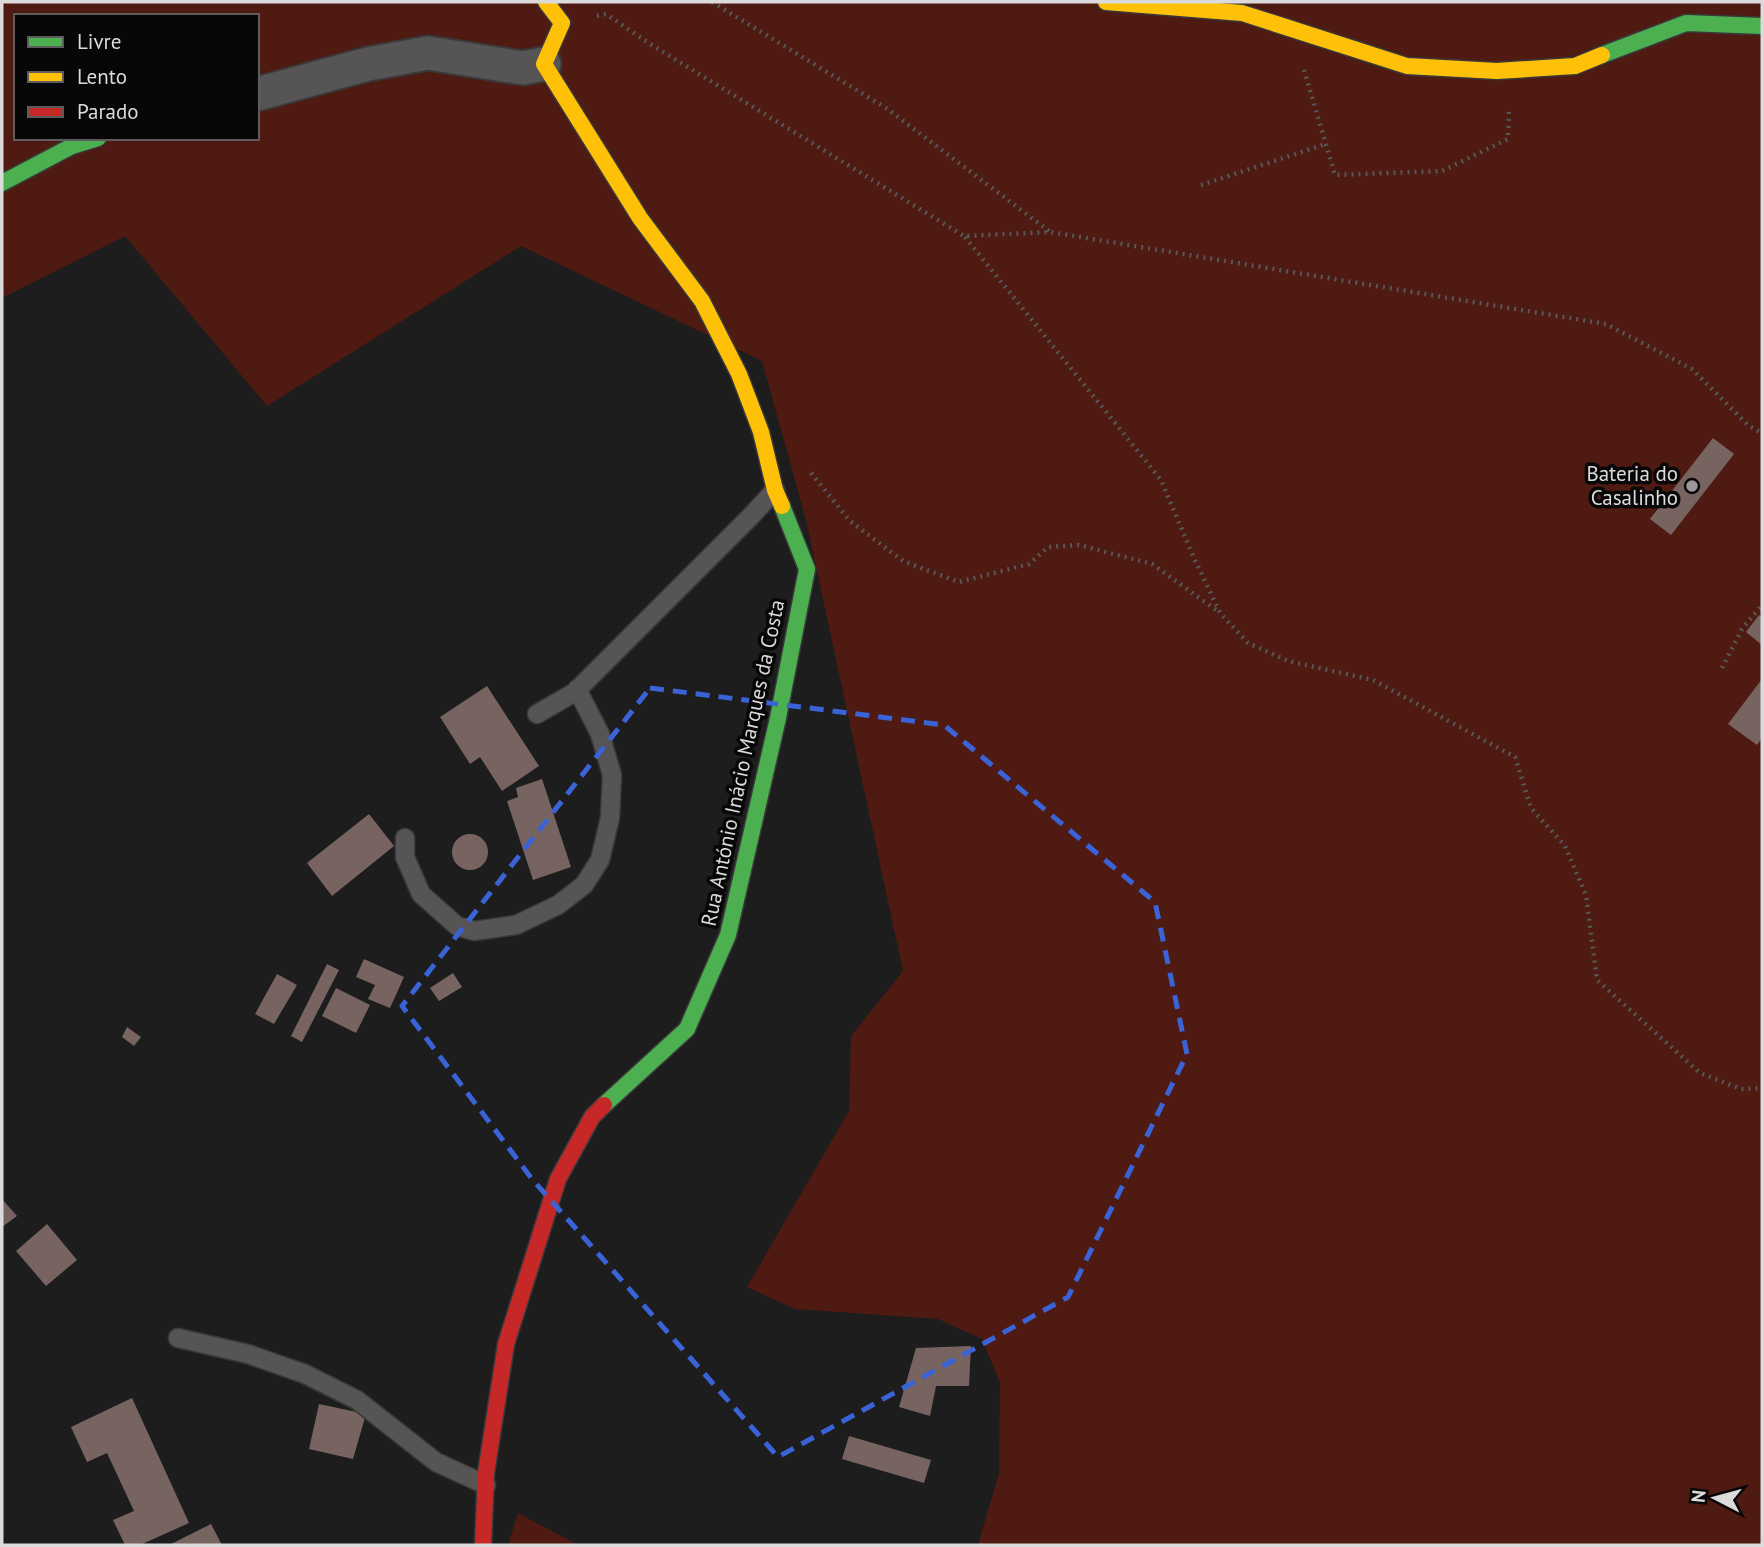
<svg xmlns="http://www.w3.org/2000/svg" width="1764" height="1547" font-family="'PT Sans',sans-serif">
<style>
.green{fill:#4e1a12;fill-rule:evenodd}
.building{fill:#776461}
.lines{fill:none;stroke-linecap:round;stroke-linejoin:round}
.lane-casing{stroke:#3a3939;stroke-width:21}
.street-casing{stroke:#3a3939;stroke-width:37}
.fast-casing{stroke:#3a3939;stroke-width:19}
.slow-casing{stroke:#3a3939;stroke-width:19}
.jam-casing{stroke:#3a3939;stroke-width:19}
.path{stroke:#585757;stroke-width:4.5;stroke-dasharray:2 5;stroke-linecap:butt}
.lane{stroke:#565454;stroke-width:18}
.street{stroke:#565454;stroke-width:33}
.fast{stroke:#4caf50;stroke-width:16}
.slow{stroke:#ffc107;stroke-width:16}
.jam{stroke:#c62828;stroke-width:16}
.marked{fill:none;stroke:#3a63d8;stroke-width:5;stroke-dasharray:14 9;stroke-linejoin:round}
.poi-dot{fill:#9a9898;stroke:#080707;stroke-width:2.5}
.labels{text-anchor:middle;stroke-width:7;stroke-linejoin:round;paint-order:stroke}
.poi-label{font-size:21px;fill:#dcdada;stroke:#080707;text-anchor:end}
.street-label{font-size:21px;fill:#dcdada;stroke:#080707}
</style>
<rect width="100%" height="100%" fill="#1e1d1d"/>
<path class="green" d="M2,2H1762V1545H978L999,1473L1000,1383L982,1339L938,1319L795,1309L747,1287L849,1111L851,1036L903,971L806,520L762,361L521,246L267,406L125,236L2,298ZM16,16H257V138H16Z
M518,1513L578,1545H508Z"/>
<path class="building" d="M1713,438L1734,454L1671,535L1650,519Z
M1759,615L1762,617V645L1746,632Z
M1762,679V738L1757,745L1728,724Z
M487,686L539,766L502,791L480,757L470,764L440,717Z
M542,779L571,867L533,880L507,801L518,797L516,788Z
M369,814L394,846L332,896L307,863Z
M452 852a18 18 0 1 1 36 0a18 18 0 1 1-36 0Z
M364,959L404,977L390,1008L368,999L375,985L356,977Z
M327,964L339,970L302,1042L291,1036Z
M453,973L462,987L439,1001L430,988Z
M277,974L297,985L274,1024L255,1014Z
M336,988L370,1005L356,1033L322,1016Z
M127,1027L141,1037L134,1046L122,1037Z
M2,1199L17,1216L2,1227Z
M47,1224L77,1260L46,1286L16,1251Z
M971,1346L969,1386H936L930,1416L899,1407L916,1348Z
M132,1398L189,1523L140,1545H125L113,1520L134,1511L107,1453L87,1462L71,1427Z
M319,1404L366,1414L353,1459L309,1449Z
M849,1436L931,1460L924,1483L842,1459Z
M211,1524L222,1545H169Z"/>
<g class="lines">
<defs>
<path id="lane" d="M537,714L575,692L752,515L775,490
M405,838V857L421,894L457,926L474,931L516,925L558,905L584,885L600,860L610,818L612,775L600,734L577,689
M178,1338L248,1354L305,1374L357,1400L436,1462L486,1485"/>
<path id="street" d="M257,94L368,64L428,53L523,68L544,64"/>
<path id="fast" d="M1602,55L1686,23L1762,26
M2,183L72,146L98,138
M604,1105L687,1029L728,935L778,718L807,569L782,506"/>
<path id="slow" d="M546,2L562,23L544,64L640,218L702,301L739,374L761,432L775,490L782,506
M1106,2L1242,13L1407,66L1497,71L1575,66L1602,55"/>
<path id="jam" d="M483,1545L486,1473L506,1344L558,1179L592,1117L604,1105"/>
</defs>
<use href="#lane" class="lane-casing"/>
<use href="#street" class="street-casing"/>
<use href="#fast" class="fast-casing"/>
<use href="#slow" class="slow-casing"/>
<use href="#jam" class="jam-casing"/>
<path class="path" d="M712,2L886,108L1049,231
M597,16L606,14L650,44L964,236L1050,232L1606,324L1692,369L1749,426L1762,433
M1304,70L1335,175L1442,171L1508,139L1509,108
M1201,185L1326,144
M965,237L1161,480L1194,558L1220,613L1248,643L1288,661L1373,680L1515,757L1531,808L1565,846L1586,895L1597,980L1700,1073L1741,1089L1762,1088
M811,473L850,521L903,561L959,582L1029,564L1048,547L1079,545L1152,564L1219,612
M1722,668L1742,629L1762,605"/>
<use href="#lane" class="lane"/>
<use href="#street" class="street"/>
<use href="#fast" class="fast"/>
<use href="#slow" class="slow"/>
<use href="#jam" class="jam"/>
</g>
<path class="marked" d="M650,688L944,725L1155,902L1187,1054L1068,1297L778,1457L532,1179L402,1006Z"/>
<circle class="poi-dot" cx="1692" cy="486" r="7"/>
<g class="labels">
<g class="poi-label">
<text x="1678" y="481">Bateria do<tspan x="1678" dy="24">Casalinho</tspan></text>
</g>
<g class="street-label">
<text transform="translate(743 763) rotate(-78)" y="7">Rua António Inácio Marques da Costa</text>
</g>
</g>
<rect width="1764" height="1547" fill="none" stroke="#dcdada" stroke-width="7"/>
<rect x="14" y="14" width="245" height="126" fill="#080707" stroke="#5d5b5b" stroke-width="2"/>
<rect x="28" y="37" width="35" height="10" fill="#4caf50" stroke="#5d5b5b" stroke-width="2"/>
<text x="77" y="49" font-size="21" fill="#dcdada">Livre</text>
<rect x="28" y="72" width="35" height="10" fill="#ffc107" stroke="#5d5b5b" stroke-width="2"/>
<text x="77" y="84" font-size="21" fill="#dcdada">Lento</text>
<rect x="28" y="107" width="35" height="10" fill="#c62828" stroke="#5d5b5b" stroke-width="2"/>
<text x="77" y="119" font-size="21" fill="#dcdada">Parado</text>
<g transform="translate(1715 1498) rotate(276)" stroke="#080707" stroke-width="5" paint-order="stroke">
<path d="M0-5L12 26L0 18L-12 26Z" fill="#dcdada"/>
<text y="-10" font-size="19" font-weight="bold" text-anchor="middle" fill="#dcdada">N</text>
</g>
</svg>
